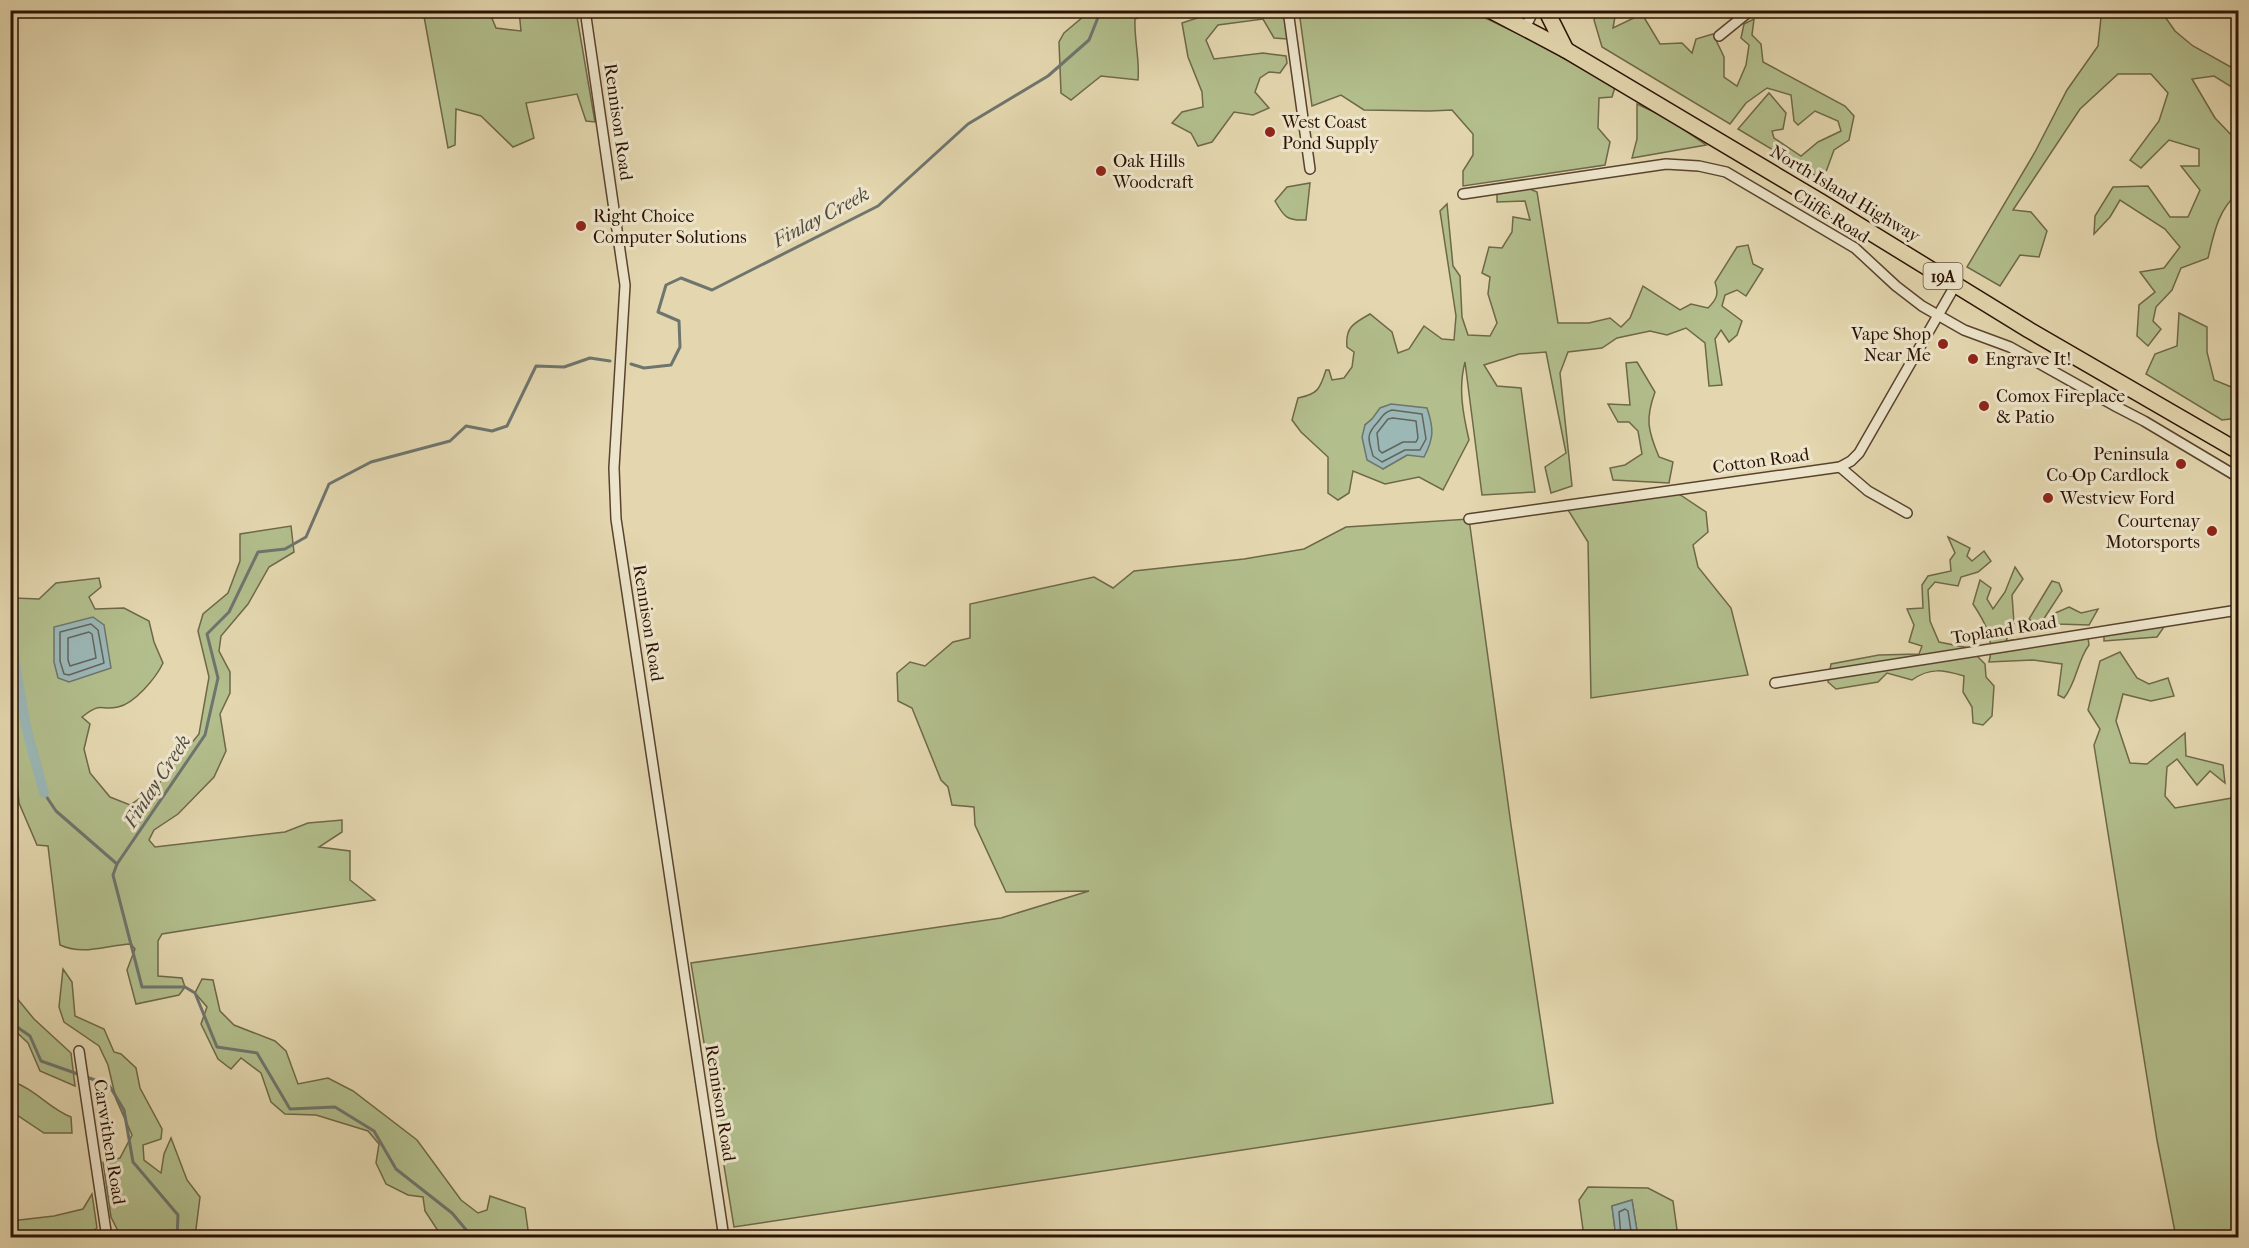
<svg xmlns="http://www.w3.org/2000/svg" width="2249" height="1248" viewBox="0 0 2249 1248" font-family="'IM FELL French Canon',serif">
<rect width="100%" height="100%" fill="#e4d7af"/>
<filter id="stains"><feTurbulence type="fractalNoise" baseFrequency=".00333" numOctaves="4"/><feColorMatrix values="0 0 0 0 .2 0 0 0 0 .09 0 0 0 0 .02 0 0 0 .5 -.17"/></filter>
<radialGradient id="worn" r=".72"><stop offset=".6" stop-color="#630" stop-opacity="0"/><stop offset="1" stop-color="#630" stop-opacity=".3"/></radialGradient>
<g fill="#b2be8c" stroke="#6e6848" stroke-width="1.5" fill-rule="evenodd">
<polygon points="423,11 489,11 496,28 521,31 519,11 576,11 595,122 586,121 577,94 526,103 534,138 513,147 481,116 456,109 455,145 448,148"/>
<path d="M1090,11H1171L1153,12L1135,19C1134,40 1140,59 1138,80L1101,76L1071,100L1061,93L1059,42L1064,33Z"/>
<polygon points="1218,11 1284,11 1287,39 1274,38 1263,19 1218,25 1206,40 1214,59 1263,53 1286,56 1287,63 1280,73 1269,72 1260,78 1255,92 1269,108 1253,115 1234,112 1212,142 1198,146 1191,133 1172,123 1182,112 1203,107 1202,92 1188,57 1182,23"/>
<polygon points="1299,11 1471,11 1531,40 1615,87 1612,97 1599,98 1598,128 1610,142 1605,165 1463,186 1463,171 1473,155 1473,134 1452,110 1430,111 1364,110 1341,95 1312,106"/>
<polygon points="1597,11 1616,11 1613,28 1642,14 1660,44 1682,43 1692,53 1696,39 1713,34 1724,57 1724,77 1737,86 1746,65 1749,45 1741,38 1744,24 1754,19 1752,35 1761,44 1763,62 1845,106 1854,116 1849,140 1834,150 1823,180 1738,129 1769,93 1786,113 1783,129 1772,131 1774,138 1801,156 1818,142 1841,131 1838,121 1815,111 1798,125 1794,121 1791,95 1767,88 1746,103 1730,124 1602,47 1594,20"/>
<path d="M2090,11H2161L2175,31L2193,46L2238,71V91L2214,76L2192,79L2215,118L2238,142V193C2218,210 2214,233 2208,258L2181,268L2172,290L2156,307L2153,321L2161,329L2148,346L2137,336L2139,305L2155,292L2140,272L2164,268L2180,247L2165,229L2120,200L2110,217L2094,234L2095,216L2113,187L2148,186L2170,217H2188L2200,190L2181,166H2199V149L2169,140L2141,168L2130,160L2159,121L2168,93L2151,74H2118L2080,109L2013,210L2031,212L2047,231L2039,257L2020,255L2000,286L1967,267L2035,152L2067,90L2098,46L2101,17Z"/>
<polygon points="1637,104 1667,118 1706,145 1632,158 1637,139"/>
<path d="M1310,183L1306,220C1287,221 1284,217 1275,201L1287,187Z"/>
<path d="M1525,187L1537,192L1558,323H1589L1610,318L1621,327L1630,318L1643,286L1680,310L1691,304L1708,308C1717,299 1719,294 1715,282L1737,247L1748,245L1753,264L1763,269L1746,296L1737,290L1725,295L1722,306L1742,321L1737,335L1729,342L1721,330L1715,339L1722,385L1709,386L1705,343L1686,328L1667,335L1650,331L1617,338L1602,348L1568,352L1560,373L1572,486L1551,493L1545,467L1566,453L1546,352L1519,354L1484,365L1497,386L1521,388L1535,492L1482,495L1465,362C1458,388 1463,414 1469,440L1443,490L1419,477L1385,484L1353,471L1349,493L1338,500L1328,493V457L1301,432L1292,420L1298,398C1318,394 1320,389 1326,370H1329L1332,380L1344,378L1352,367L1354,352L1347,347C1345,327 1354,323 1370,314L1392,332L1398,353L1409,349L1424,326L1442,339L1454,340L1456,316L1440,211L1447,204L1453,266L1460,276L1462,317L1468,335L1490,336L1497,323L1488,294L1490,277L1482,273L1489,247L1502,248L1512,232L1513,217L1530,220L1525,201L1497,202V190ZM1372,419L1407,455L1383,469L1365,425Z"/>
<polygon points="2179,313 2207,327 2207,352 2214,380 2234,388 2238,382 2238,418 2222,420 2146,374 2155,354 2177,346"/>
<path d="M1637,362L1655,392C1645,419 1648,431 1659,457L1673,462L1669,483L1613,480L1610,468L1625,465L1642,454L1638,431L1629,422H1618L1608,404L1630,405L1626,363Z"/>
<polygon points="1673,490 1706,512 1708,532 1693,545 1698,567 1731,608 1748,675 1591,698 1588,542 1565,505"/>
<polygon points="1469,519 1511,825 1553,1103 734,1227 691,963 1001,918 1089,891 1006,892 975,825 974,807 952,805 948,787 941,780 912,708 898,701 897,673 910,662 925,666 953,642 970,638 970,604 1094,577 1113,588 1134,571 1244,559 1304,549 1346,527"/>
<path d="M291,526L294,552L269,567L248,604L221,636L219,651L230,672V693L220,714L226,751L214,777L178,814L154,830L149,840L155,847L285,832L308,823L342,820V832L319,847L350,851V880L375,900L162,934L158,941V976L182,978L185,987L179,995L136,1004L127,970L135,949L131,944C106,945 84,956 60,945L48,846L37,845L19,803L13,744L14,696L11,695V623L14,598L39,599L56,583L99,578L101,587L89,597L95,609L124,608L149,621L154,642L163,663C156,678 134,704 118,707C99,711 102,701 82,717L90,724L84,749L90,773L110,797L130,805L156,787L199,734L209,677L198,631L203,614L228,593L240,561V534Z"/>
<path d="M1948,537L1970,548L1967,556L1972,561L1984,551L1991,561L1978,572L1961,577L1958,586L1935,582L1928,590L1930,621L1939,642L1969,648L1985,664L1986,677L1994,686L1992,716L1983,725L1973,723L1972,707L1963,692L1964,676C1943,670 1930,667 1912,680L1887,673L1878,682L1836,689L1828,682L1831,664L1879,655L1919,654L1922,646L1909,642L1914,625L1907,609L1923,608L1922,585L1928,576L1951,571L1950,560L1955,553Z"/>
<path d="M2015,567L2023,579L2012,595L2014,623L2006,641L2087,631L2089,645C2077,661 2077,682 2064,698L2058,695L2062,664L2033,660L1989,662C1995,640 1985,622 1973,604L1980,580L1991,588L1987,599L1993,609L2005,592Z"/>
<polygon points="2052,581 2059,583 2062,591 2045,617 2037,625 2029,619"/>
<polygon points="2069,607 2081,613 2098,609 2089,625 2056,624 2053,614"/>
<polygon points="2144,621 2164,627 2157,637 2104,641 2104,628"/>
<polygon points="2120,652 2137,678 2149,684 2168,678 2174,696 2151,701 2123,694 2116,721 2130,763 2147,764 2185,733 2186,756 2223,765 2225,783 2210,771 2197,785 2177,759 2167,767 2165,796 2175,808 2238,797 2238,1237 2176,1237 2157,1140 2094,745 2100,729 2088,710 2100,661"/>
<polygon points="63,969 72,982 75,1016 104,1029 114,1052 121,1054 136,1068 140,1088 162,1129 161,1139 143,1145 144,1160 161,1173 164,1154 171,1138 187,1180 200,1197 195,1237 138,1237 138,1233 118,1231 111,1217 103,1162 120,1158 132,1135 116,1099 108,1065 99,1046 64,1022 59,1007"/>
<polygon points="202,979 213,980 220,1011 234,1025 275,1041 286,1051 298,1084 328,1078 353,1091 417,1140 461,1200 478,1213 487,1210 490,1196 525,1208 529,1237 442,1237 425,1211 423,1197 408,1195 386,1184 376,1163 379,1144 368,1131 316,1115 285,1114 271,1102 261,1073 241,1058 231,1069 218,1059 201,1024 207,1007 195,993"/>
<polygon points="11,994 16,997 34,1019 71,1053 75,1086 40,1071 28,1043 11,1027"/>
<path d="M10,1081C35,1088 48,1108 71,1117L72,1133H44L11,1111Z"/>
<polygon points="1588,1187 1648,1188 1673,1201 1678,1237 1638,1237 1632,1200 1612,1206 1616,1237 1584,1237 1579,1200"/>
<polygon points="92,1194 97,1228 84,1237 11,1237 11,1221 54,1216 83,1209"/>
</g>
<g fill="#9bb7b6" stroke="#6e756e" stroke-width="1.5">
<path d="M1391,404L1427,408C1434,429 1434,438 1424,457L1407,455L1383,469L1367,460L1362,437L1365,425L1372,419L1380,408Z"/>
<polygon points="93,617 104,625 111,668 69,682 58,678 54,662 54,627"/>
<polygon points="1632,1200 1638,1237 1616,1237 1612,1206"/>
</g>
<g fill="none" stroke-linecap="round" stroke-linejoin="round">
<g stroke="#63645c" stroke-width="1.5">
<path d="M1392,410L1422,414L1426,439L1420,450H1405L1382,462L1373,456C1369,440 1365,436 1377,423C1383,416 1383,413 1392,410Z"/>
<polygon points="1393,418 1416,421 1418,438 1416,442 1403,442 1382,453 1379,450 1377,433 1388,419"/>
<polygon points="91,624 98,630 104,663 69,675 64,674 60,661 60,632"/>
<polygon points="89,632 92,634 96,658 70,666 68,660 68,638"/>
<polyline points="1621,1238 1619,1212 1625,1209 1628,1211 1632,1238"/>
</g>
<g stroke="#6e756e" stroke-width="3">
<polyline points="631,364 644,368 671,365 680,347 679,321 658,312 666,285 681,278 712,290 878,206 968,124 1048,76 1089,40 1101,10"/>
<polyline points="44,793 56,811 117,864"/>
<polyline points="10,1022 30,1036 41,1061 109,1085 124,1110 133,1162 178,1215 177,1238"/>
<polyline points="473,1238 452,1213 396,1169 374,1131 335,1107 290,1109 257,1053 217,1047 195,993 185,987 142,987 113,875 117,864 205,735 218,678 207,634 229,612 258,552 285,549 306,537 329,484 371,462 450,441 466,426 492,431 507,426 536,366 564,367 590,358 610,361"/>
</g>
<polyline stroke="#9bb7b6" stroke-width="10" points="10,635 26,727 44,793"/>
<g stroke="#59422e" stroke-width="12">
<g id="minor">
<polyline points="585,10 625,285 614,468 616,519 724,1238"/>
<polyline points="1288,10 1310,169"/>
<polyline points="1525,28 1534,10"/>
<polyline points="1719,36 1751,10"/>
<polyline points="1463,194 1666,164 1699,166 1726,172 1855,248 1896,286 1922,306 1964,330 2010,347 2117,407 2144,421 2238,477"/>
<polyline points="1840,467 1868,491 1907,513"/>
<polyline points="1469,519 1840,467 1851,461 1859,453 1956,284"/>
<polyline points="1775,683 2238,610"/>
<polyline points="79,1051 107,1238"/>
</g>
</g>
<g stroke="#2b1103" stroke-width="18">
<g id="primary">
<polyline points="1490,10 1566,50 1821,202 2029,330 2238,451"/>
<polyline points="1546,10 1566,50"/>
</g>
</g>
<use href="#minor" stroke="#ede5cb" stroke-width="9"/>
<use href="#primary" stroke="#e4d7af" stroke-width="15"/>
</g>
<g fill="#8f2418" stroke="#ede5cb" stroke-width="2">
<circle cx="1270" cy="132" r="6"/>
<circle cx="1101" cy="171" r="6"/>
<circle cx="581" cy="226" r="6"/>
<circle cx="1943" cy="344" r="6"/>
<circle cx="1973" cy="359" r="6"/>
<circle cx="1984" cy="406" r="6"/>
<circle cx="2181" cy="464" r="6"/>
<circle cx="2048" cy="498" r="6"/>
<circle cx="2212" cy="531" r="6"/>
</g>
<g text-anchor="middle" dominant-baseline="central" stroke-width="6" stroke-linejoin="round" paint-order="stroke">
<rect fill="#ede5cb" stroke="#65513f" stroke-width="1.5" x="1923.5" y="263" width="39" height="26" rx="4.5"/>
<g font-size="16" font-weight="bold" fill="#2b1103">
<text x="1943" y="276">19A</text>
</g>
<g font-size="18" fill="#2b1103" stroke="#ede5cb">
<text transform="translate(618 122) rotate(82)">Rennison Road</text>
<text transform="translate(1845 194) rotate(31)">North Island Highway</text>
<text transform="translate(1831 216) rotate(32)">Cliffe Road</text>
<text transform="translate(1761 461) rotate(-8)">Cotton Road</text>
<text transform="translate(648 623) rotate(81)">Rennison Road</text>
<text transform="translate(2004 630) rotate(-9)">Topland Road</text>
<text transform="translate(720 1103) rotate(81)">Rennison Road</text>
<text transform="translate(109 1142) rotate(81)">Carwithen Road</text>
</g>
<g font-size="18" fill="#2b1103" stroke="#ede5cb" text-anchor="start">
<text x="1282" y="122">West Coast<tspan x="1282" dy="21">Pond Supply</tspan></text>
<text x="1113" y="161">Oak Hills<tspan x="1113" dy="21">Woodcraft</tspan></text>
<text x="593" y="216">Right Choice<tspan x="593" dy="21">Computer Solutions</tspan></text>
<text x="1931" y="334" text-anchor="end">Vape Shop<tspan x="1931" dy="21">Near Me</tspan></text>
<text x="1985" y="359">Engrave It!</text>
<text x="1996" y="396">Comox Fireplace<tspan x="1996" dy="21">&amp; Patio</tspan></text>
<text x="2169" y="454" text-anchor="end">Peninsula<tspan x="2169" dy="21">Co-Op Cardlock</tspan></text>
<text x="2060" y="498">Westview Ford</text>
<text x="2200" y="521" text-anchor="end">Courtenay<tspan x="2200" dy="21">Motorsports</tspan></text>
</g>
<g font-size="20" font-style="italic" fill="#524b42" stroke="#ede5cb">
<text transform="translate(821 217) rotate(-28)">Finlay Creek</text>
<text transform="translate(157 781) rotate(-57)">Finlay Creek</text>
</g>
</g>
<rect width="2249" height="1248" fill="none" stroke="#e4d7af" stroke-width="36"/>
<rect x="12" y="12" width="2225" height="1224" fill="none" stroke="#2b1103" stroke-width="3"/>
<rect x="18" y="18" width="2213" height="1212" fill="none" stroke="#2b1103" stroke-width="1.5"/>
<rect width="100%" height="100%" filter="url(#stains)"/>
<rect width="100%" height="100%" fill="url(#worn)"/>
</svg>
